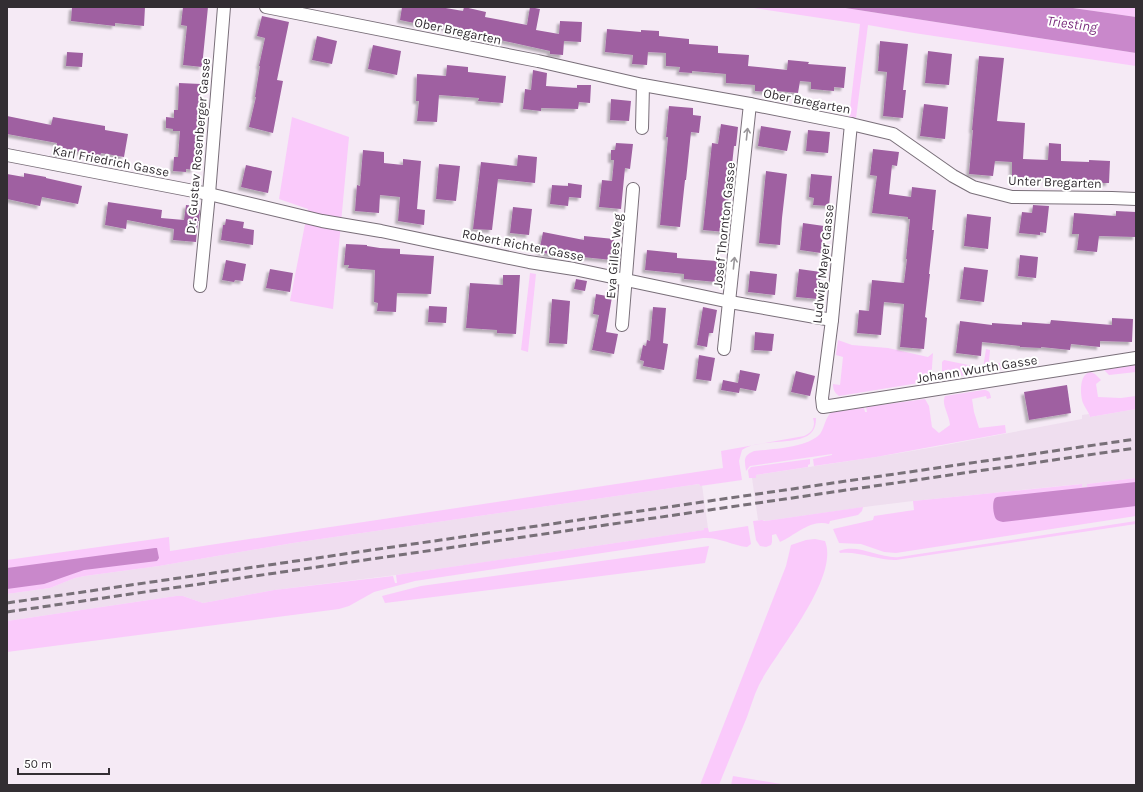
<svg xmlns="http://www.w3.org/2000/svg" width="1143" height="792" viewBox="0 0 1143 792" font-family="Karla,sans-serif">
<defs>
<filter id="shadow"><feDropShadow dx="-3" dy="3" stdDeviation="1" flood-color="#0004"/></filter>
</defs>
<rect width="100%" height="100%" fill="#f5eaf5"/>
<g fill="#efdeef">
<polygon points="1136,409 1136,478 1087,484 1087,487 1082,487 1081,484 913,501 872,506 765,521 764,520 758,520 752,478 756,477 756,475 876,457 935,447 1082,419 1082,415 1089,414 1090,417"/>
<polygon points="699,484 700,486 702,485 708,528 704,528 705,530 396,575 274,590 203,603 183,596 176,596 7,621 7,594 50,588 75,578 85,576 159,566 293,543"/>
</g>
<g fill="#facafb">
<polygon points="747,7 839,7 1136,53 1136,66 914,33 868,25 856,118 849,117 860,24"/>
<polygon points="1066,7 1136,7 1136,17"/>
<polygon points="292,117 349,137 333,309 290,301 308,209 279,199"/>
<polygon points="530,273 536,274 528,352 521,350"/>
<path d="M838,340L852,345L888,348L928,357L933,353L931,381L839,396C835,393 833,390 833,384L840,385L843,357L836,355Z"/>
<polygon points="986,349 990,350 989,361 1003,364 1007,368 942,379 942,362 944,360 983,368"/>
<polygon points="1136,365 1136,372 1109,375 1104,370"/>
<path d="M1091,372L1095,374L1101,380L1096,384L1098,397L1121,398L1136,396V409L1090,417C1089,412 1085,408 1083,403C1080,394 1079,373 1091,372Z"/>
<path d="M983,390C989,390 990,392 991,398L987,399L986,396L972,399L974,412L979,428L1005,425L1006,433L876,457L814,466L813,459L832,455V454L750,466L746,471C745,461 742,456 754,451C772,449 807,448 820,434C825,427 825,417 832,412L864,408L865,412H867L866,407L925,399L929,406L932,427L939,433L950,425C949,414 941,404 945,396Z"/>
<path d="M813,418H816C816,424 815,429 811,433C799,446 758,438 742,450L739,461L742,480L700,486L699,484L293,543L159,566L85,576L75,578L50,588L7,594V560L169,537L170,551L723,468L721,451L804,436C812,433 816,426 813,418Z"/>
<polygon points="810,459 810,464 808,465 808,467 756,475 756,478 749,478 748,470 751,467"/>
<polygon points="1136,478 1136,516 896,553 884,552 861,544 839,543 833,529 873,520 874,516 914,510 913,501 1082,484 1082,487 1087,487 1087,484"/>
<path d="M863,507L862,511L858,515L830,521L829,524C810,519 796,535 780,542L776,534L772,535V542L771,545L766,547L760,546L756,540L753,521L762,520L765,521Z"/>
<path d="M1136,521V524L896,560C877,560 859,551 840,553L839,551C858,543 880,559 899,557Z"/>
<path d="M748,526L751,544L747,547C731,545 720,537 703,538L415,581L374,592L349,606L339,609L7,652V621L176,596H183L203,603L274,590L393,576L395,583H397L396,575L704,530V528H708L709,532Z"/>
<path d="M815,539L825,541C840,578 776,652 759,685C754,695 751,706 747,717C738,739 728,762 719,785H700L786,566L791,545L806,540Z"/>
<polygon points="709,546 705,563 385,603 382,596 421,586"/>
<polygon points="733,776 787,785 731,785"/>
</g>
<g fill="#c988cb">
<polygon points="839,7 1066,7 1136,17 1136,53"/>
<path d="M1136,482V506L1003,522C1000,521 998,521 996,519C993,515 992,502 995,498L997,497Z"/>
<polygon points="155,548 157,548 159,558 157,561 84,570 44,584 7,589 7,568"/>
</g>
<g fill="#9f61a1" filter="url(#shadow)">
<polygon points="72,7 145,7 144,26 115,23 115,26 71,21"/>
<polygon points="183,7 208,7 202,67 183,65 187,26 181,25"/>
<polygon points="402,7 440,7 463,11 464,7 486,12 485,17 527,25 530,7 540,9 536,30 559,34 560,21 582,22 581,42 564,41 563,55 550,54 550,51 459,31 459,30 419,22 419,24 400,20"/>
<polygon points="262,16 289,22 277,80 283,81 273,133 249,127 256,97 255,97 260,66 259,66 265,38 257,36"/>
<polygon points="607,29 641,32 641,30 659,31 659,36 689,39 689,44 718,46 718,53 749,55 748,66 787,70 788,60 809,62 808,64 846,67 844,88 834,87 834,91 811,89 811,82 800,81 798,93 768,90 768,92 755,91 755,85 726,83 726,74 692,71 692,73 679,72 680,67 666,66 666,53 648,52 647,65 632,64 633,55 605,52"/>
<polygon points="317,36 337,41 332,64 312,60"/>
<polygon points="880,41 908,44 903,90 906,90 903,118 883,116 887,72 878,71"/>
<polygon points="373,45 401,51 397,75 368,69"/>
<polygon points="928,51 952,54 949,85 925,83"/>
<polygon points="67,52 83,53 82,67 66,66"/>
<polygon points="979,56 1004,58 997,121 1025,123 1023,159 1048,160 1049,143 1061,144 1061,161 1089,162 1089,160 1110,161 1109,183 1089,183 1089,180 1012,177 1012,162 995,161 993,176 969,174 973,130 972,130"/>
<polygon points="447,65 468,67 468,72 506,76 503,103 478,101 479,98 439,95 437,122 417,121 419,101 416,101 417,74 446,76"/>
<polygon points="533,70 547,73 546,86 577,88 577,85 591,85 590,103 579,102 578,109 541,108 541,111 523,109 525,89 531,90"/>
<polygon points="179,83 201,84 199,132 198,132 194,170 186,169 186,172 173,171 174,157 178,157 180,131 173,131 173,129 166,128 166,117 174,118 174,110 178,110"/>
<polygon points="611,99 631,101 629,121 610,120"/>
<polygon points="924,104 948,107 945,139 920,136"/>
<polygon points="669,106 693,108 693,115 701,116 699,133 691,132 686,180 685,180 680,227 660,225 668,137 666,137"/>
<polygon points="7,116 51,125 53,117 105,126 105,130 128,134 124,157 101,153 100,156 66,149 65,156 55,154 57,143 7,134"/>
<polygon points="721,124 738,127 736,146 734,146 725,232 703,230 712,143 718,144"/>
<polygon points="761,126 791,131 787,151 758,146"/>
<polygon points="808,130 830,132 828,153 806,151"/>
<polygon points="616,143 633,144 630,169 625,168 621,209 599,207 602,180 612,181 614,160 611,160 611,150 615,150"/>
<polygon points="873,149 899,152 897,166 892,165 889,194 911,197 912,187 936,190 932,230 934,230 929,274 930,274 925,317 927,318 924,349 900,347 904,304 884,302 881,335 857,333 859,310 869,311 872,280 904,283 907,259 906,259 910,219 908,219 908,217 872,213 877,176 870,175"/>
<polygon points="363,150 384,152 384,163 403,165 403,159 421,161 417,209 425,210 424,225 398,221 400,197 380,195 379,213 355,211 357,185 360,186"/>
<polygon points="518,155 537,157 535,183 498,179 492,230 473,229 481,162 517,166"/>
<polygon points="439,164 460,166 456,201 436,199"/>
<polygon points="246,165 272,171 268,193 241,187"/>
<polygon points="766,171 787,174 782,218 780,245 759,243"/>
<polygon points="24,173 46,177 46,178 82,186 78,204 42,197 40,206 7,199 7,174 24,177"/>
<polygon points="811,174 832,176 829,206 813,205 814,198 809,197"/>
<polygon points="568,183 582,185 581,198 569,197 568,206 550,204 552,185 568,186"/>
<polygon points="108,202 162,210 161,218 184,220 186,205 197,206 200,211 199,221 198,221 196,242 173,240 174,229 127,220 126,229 105,225"/>
<polygon points="1033,205 1049,206 1046,233 1040,232 1040,235 1019,233 1022,212 1032,213"/>
<polygon points="513,207 532,209 529,235 510,233"/>
<polygon points="1116,211 1136,212 1136,237 1099,236 1097,252 1077,250 1079,234 1072,234 1074,213 1116,216"/>
<polygon points="967,214 991,217 988,249 964,246"/>
<polygon points="226,219 244,222 243,228 254,230 253,245 221,240 223,225 225,225"/>
<polygon points="803,223 824,226 821,253 800,250"/>
<polygon points="543,232 584,240 584,236 614,239 612,260 582,257 582,253 560,249 559,256 539,252"/>
<polygon points="346,244 367,245 367,246 380,248 400,249 400,254 434,256 431,294 397,293 396,312 377,311 378,303 374,302 375,270 348,268 349,265 344,265"/>
<polygon points="647,250 677,253 677,258 717,261 716,282 684,279 684,274 645,270"/>
<polygon points="1020,255 1038,257 1036,278 1018,276"/>
<polygon points="226,260 246,264 243,281 235,280 234,282 222,280"/>
<polygon points="964,267 988,270 984,302 960,299"/>
<polygon points="270,269 293,273 290,292 266,288"/>
<polygon points="799,269 821,272 818,299 796,297"/>
<polygon points="750,271 777,274 775,295 748,292"/>
<polygon points="503,275 520,275 516,334 497,333 497,330 466,328 470,283 503,285"/>
<polygon points="576,279 587,281 585,291 574,289"/>
<polygon points="596,294 612,297 606,332 618,334 614,354 592,350 599,315 593,314"/>
<polygon points="552,299 570,301 567,344 549,343"/>
<polygon points="429,306 447,307 446,323 428,322"/>
<polygon points="653,307 666,308 663,343 668,344 664,370 643,366 644,361 640,360 643,345 646,346 647,340 650,341"/>
<polygon points="703,307 717,310 713,333 709,333 707,347 697,345"/>
<polygon points="1112,318 1133,319 1132,342 1100,341 1100,347 1071,344 1070,350 1041,347 1041,348 1020,347 1020,346 982,342 981,356 956,353 960,321 992,325 992,323 1022,325 1022,322 1050,324 1051,320 1112,325"/>
<polygon points="755,332 774,334 772,351 754,350"/>
<polygon points="699,355 715,358 711,381 696,379"/>
<polygon points="740,370 760,374 756,391 740,388 739,393 721,390 723,380 738,383"/>
<polygon points="796,371 815,376 810,396 791,392"/>
<polygon points="1067,385 1071,413 1029,420 1024,392"/>
</g>
<g fill="none" stroke-linecap="round" stroke-linejoin="round">
<g stroke="#796f79" stroke-width="14">
<g id="minor">
<polyline points="266,7 538,61 643,85 750,104 851,124 893,134 953,176 973,187 1012,197 1112,198 1136,199"/>
<polyline points="851,124 832,320 822,398 823,407 1136,358"/>
<polyline points="642,128 643,85"/>
<polyline points="7,155 209,194 322,221 381,231 529,262 574,269 730,302 832,320"/>
<polyline points="200,286 209,194 224,7"/>
<polyline points="622,325 633,189"/>
<polyline points="724,349 750,104"/>
</g>
</g>
<use href="#minor" stroke="#fff" stroke-width="12"/>
<g stroke="#787078" stroke-width="3" stroke-dasharray="8 4" stroke-linecap="butt">
<polyline points="7,603 1136,439"/>
<polyline points="7,612 1136,448"/>
</g>
</g>
<defs><path id="oneway-shaft" d="M-6 0H5M1.5-3L5.5 0L1.5 3" fill="none" stroke-width="1.6" stroke-linecap="round" stroke-linejoin="round"/></defs>
<g stroke="#999699">
<use href="#oneway-shaft" transform="translate(747 134) rotate(-84)"/>
<use href="#oneway-shaft" transform="translate(734 263) rotate(-84)"/>
</g>
<g text-anchor="middle" dominant-baseline="central" stroke-width="4" stroke-linejoin="round" paint-order="stroke">
<g font-size="13" fill="#332e33" stroke="#fff">
<text transform="translate(458 31) rotate(12)">Ober Bregarten</text>
<text transform="translate(807 101) rotate(11)">Ober Bregarten</text>
<text transform="translate(198 146) rotate(-85)">Dr. Gustav Rosenberger Gasse</text>
<text transform="translate(111 161) rotate(11)">Karl Friedrich Gasse</text>
<text transform="translate(1055 182) rotate(2)">Unter Bregarten</text>
<text transform="translate(724 225) rotate(-84)">Josef Thornton Gasse</text>
<text transform="translate(523 245) rotate(11)">Robert Richter Gasse</text>
<text transform="translate(614 256) rotate(-85)">Eva Gilles Weg</text>
<text transform="translate(823 264) rotate(-84)">Ludwig Mayer Gasse</text>
<text transform="translate(977 369) rotate(-9)">Johann Wurth Gasse</text>
</g>
<g font-size="14" font-style="italic" fill="#792b7c" stroke="#fff">
<text transform="translate(1072 24) rotate(8)">Triesting</text>
</g>
</g>
<rect width="1143" height="792" fill="none" stroke="#332e33" stroke-width="16"/>
<path d="M18 768v6h91v-6" fill="none" stroke="#332e33" stroke-width="2"/>
<text x="24" y="768" font-size="12" fill="#332e33" stroke="#ffffff" stroke-width="3" paint-order="stroke">50 m</text>
</svg>
